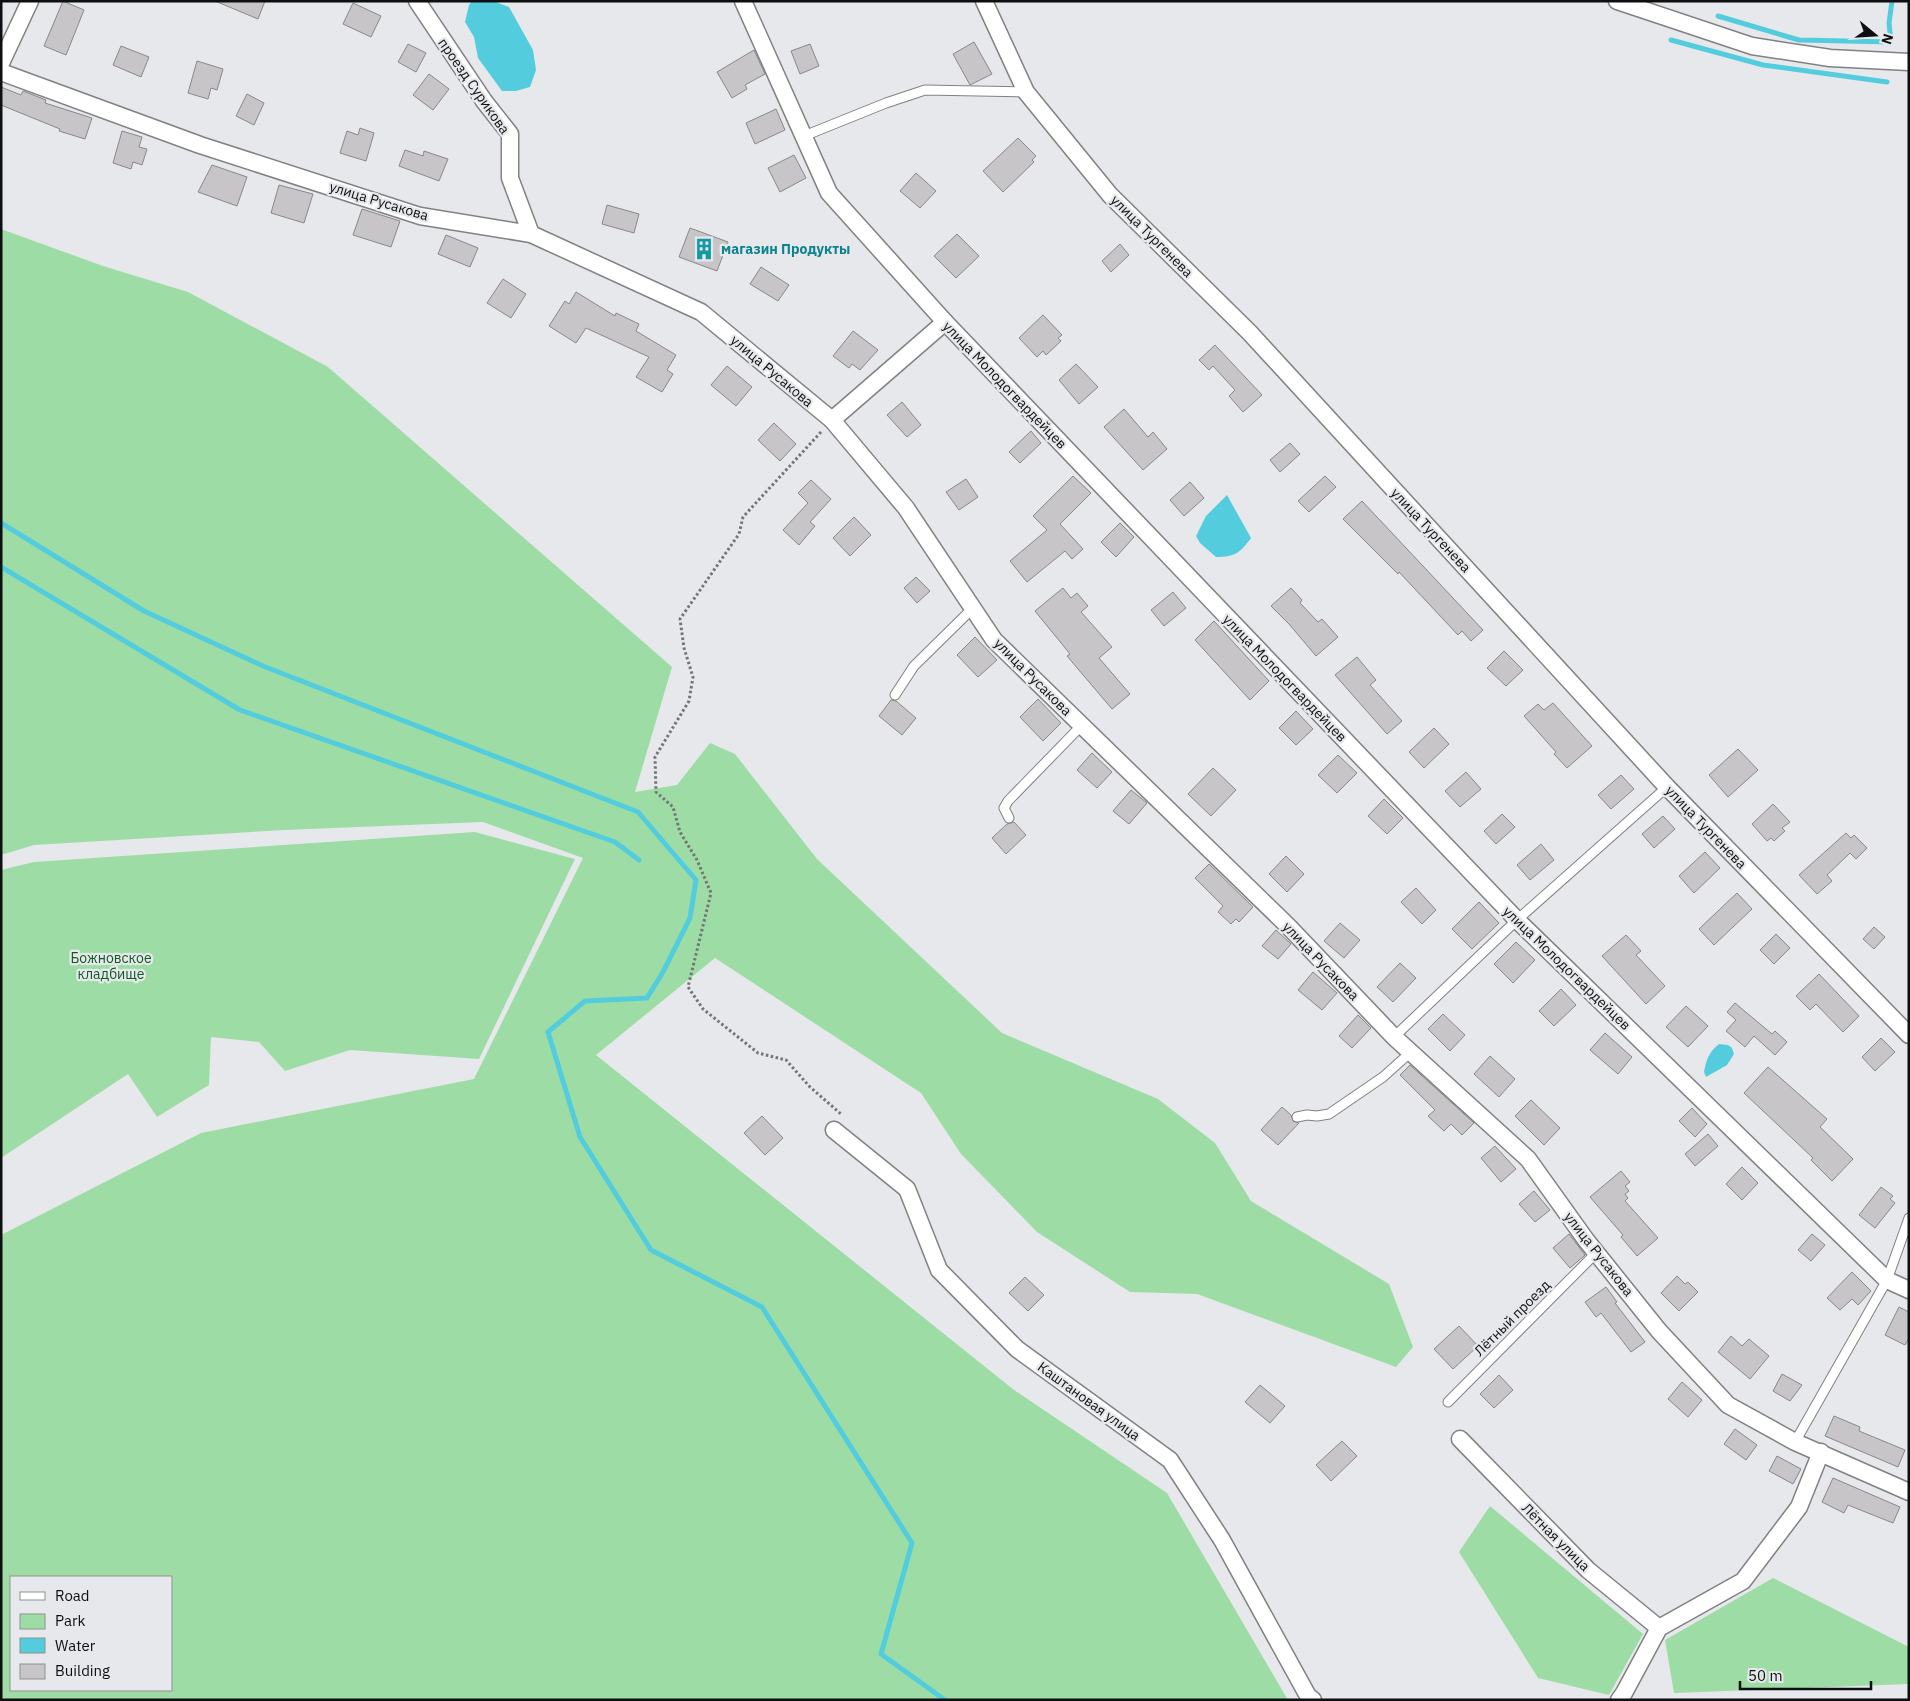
<svg xmlns="http://www.w3.org/2000/svg" width="1910" height="1701" viewBox="0 0 1910 1701" font-family="'IBM Plex Sans',sans-serif">
<rect width="100%" height="100%" fill="#e7e8eb"/>
<g fill="#9ddda5" fill-rule="evenodd">
<path d="M1,229L103,266L188,292L328,367L672,667L635,792L677,785L710,743L735,754L817,859L1002,1033L1158,1099L1215,1143L1251,1201L1389,1284L1413,1347L1396,1367L1197,1294L1130,1292L1037,1232L961,1154L921,1093L715,958L596,1055L1014,1390L1167,1493L1288,1700H1V1235L201,1133L474,1079L583,858L483,822L284,830L34,845L1,855ZM11,1577H171V1690H11Z"/>
<polygon points="475,832 575,859 479,1059 350,1050 285,1071 259,1042 211,1037 209,1085 157,1117 128,1074 1,1158 1,870 34,862"/>
<polygon points="1490,1506 1643,1634 1609,1695 1538,1678 1459,1552"/>
<polygon points="1773,1578 1909,1647 1909,1684 1674,1693 1665,1640"/>
</g>
<g fill="#53cddd">
<polygon points="472,1 493,1 509,7 533,50 536,70 530,87 516,91 502,91 478,58 474,37 465,22 469,5"/>
<path d="M1227,495L1251,538C1240,553 1235,557 1216,557L1200,543L1196,536L1206,516Z"/>
<path d="M1719,1044L1728,1045L1732,1048L1734,1054L1727,1065L1706,1077L1704,1072C1706,1060 1709,1052 1719,1044Z"/>
</g>
<g fill="none" stroke-linecap="round" stroke-linejoin="round">
<g stroke="#53cddd" stroke-width="5">
<polyline points="1718,16 1799,40 1891,42 1889,23 1892,1"/>
<polyline points="1671,40 1763,65 1887,82"/>
<polyline points="1,523 144,611 263,666 638,812 696,880 690,918 663,972 647,998 585,1001 548,1032 580,1137 651,1250 762,1307 912,1543 881,1654 945,1700"/>
<polyline points="1,567 240,710 615,842 639,860"/>
</g>
</g>
<g fill="#c7c5c7" stroke="#89878a">
<polygon points="63,1 84,10 66,55 44,46"/>
<polygon points="215,1 265,1 258,19"/>
<polygon points="353,3 381,16 371,37 343,24"/>
<polygon points="974,42 992,74 970,85 953,54"/>
<polygon points="408,44 426,53 416,72 398,62"/>
<polygon points="810,44 819,66 800,74 791,51"/>
<polygon points="121,46 149,57 141,77 113,65"/>
<polygon points="754,50 765,74 745,85 747,89 732,98 717,72"/>
<polygon points="197,61 223,69 217,90 211,88 208,99 188,93"/>
<polygon points="429,74 449,89 433,110 413,95"/>
<polygon points="1,87 21,95 23,91 46,100 45,103 92,118 85,139 59,131 60,129 1,105"/>
<polygon points="247,94 264,103 254,125 236,116"/>
<polygon points="776,109 785,130 755,144 746,123"/>
<polygon points="360,128 374,133 366,161 340,153 347,131 358,135"/>
<polygon points="122,131 142,137 139,147 147,149 142,165 133,162 131,169 113,163"/>
<polygon points="1018,138 1036,156 1032,160 1034,162 1003,192 983,171"/>
<polygon points="405,150 423,156 424,151 448,159 439,181 399,166"/>
<polygon points="794,155 806,178 780,192 768,168"/>
<polygon points="212,165 247,177 237,206 198,192"/>
<polygon points="916,173 936,191 920,208 900,191"/>
<polygon points="279,185 313,194 304,223 271,213"/>
<polygon points="607,205 639,214 634,233 602,224"/>
<polygon points="362,209 400,221 391,247 353,235"/>
<polygon points="690,228 728,242 717,271 679,257"/>
<polygon points="957,234 979,256 956,278 934,256"/>
<polygon points="446,235 478,248 470,267 438,254"/>
<polygon points="1120,244 1129,255 1111,272 1102,261"/>
<polygon points="761,267 789,285 778,301 750,284"/>
<polygon points="503,279 526,294 511,318 487,303"/>
<polygon points="576,292 615,316 616,313 639,324 636,331 676,355 667,370 673,374 662,392 636,377 649,357 586,328 576,343 549,326 565,301 569,304"/>
<polygon points="1043,315 1062,335 1058,338 1061,341 1046,355 1043,351 1037,357 1019,338"/>
<polygon points="853,331 878,350 860,370 852,364 849,368 833,356"/>
<polygon points="1215,345 1262,395 1243,412 1229,396 1235,390 1213,366 1209,370 1199,360"/>
<polygon points="1076,364 1098,387 1079,404 1059,380"/>
<polygon points="727,366 752,387 736,406 711,385"/>
<polygon points="902,402 921,425 907,437 887,415"/>
<polygon points="1124,409 1148,437 1153,432 1167,449 1143,470 1104,427"/>
<polygon points="774,423 796,444 780,461 758,440"/>
<polygon points="1031,431 1041,443 1020,463 1009,452"/>
<polygon points="1290,443 1300,454 1280,472 1270,460"/>
<polygon points="1073,476 1091,493 1060,524 1083,549 1072,559 1065,551 1027,582 1010,561 1047,530 1033,516"/>
<polygon points="1325,476 1336,487 1309,512 1298,501"/>
<polygon points="966,479 978,497 959,510 946,492"/>
<polygon points="811,480 831,499 810,522 815,526 799,545 783,530 808,503 798,493"/>
<polygon points="1190,482 1204,498 1184,516 1170,500"/>
<polygon points="1362,501 1483,630 1471,641 1462,631 1458,635 1399,572 1398,574 1343,519"/>
<polygon points="854,517 871,535 850,556 833,538"/>
<polygon points="1120,523 1134,537 1116,557 1101,542"/>
<polygon points="916,577 930,591 917,603 904,588"/>
<polygon points="1063,588 1071,598 1077,593 1088,606 1081,612 1112,647 1099,658 1130,694 1112,709 1067,656 1070,654 1035,611"/>
<polygon points="1291,588 1302,600 1300,603 1318,622 1322,619 1338,637 1316,656 1289,624 1271,606"/>
<polygon points="1173,592 1186,608 1164,626 1151,610"/>
<polygon points="1214,621 1269,681 1250,700 1195,640"/>
<polygon points="975,637 997,660 978,677 957,655"/>
<polygon points="1504,651 1523,670 1506,686 1487,668"/>
<polygon points="1357,657 1376,680 1370,685 1402,721 1387,734 1335,675"/>
<polygon points="1038,699 1061,723 1043,741 1020,717"/>
<polygon points="891,700 896,701 916,718 902,735 879,716"/>
<polygon points="1553,703 1592,746 1567,768 1554,754 1556,752 1524,716 1538,704 1544,710"/>
<polygon points="1296,711 1313,729 1296,745 1279,728"/>
<polygon points="1434,728 1449,744 1424,768 1409,752"/>
<polygon points="1738,749 1758,770 1728,797 1709,775"/>
<polygon points="1092,753 1112,772 1097,788 1077,770"/>
<polygon points="1338,755 1357,773 1337,793 1318,775"/>
<polygon points="1213,768 1236,790 1211,816 1188,794"/>
<polygon points="1466,772 1481,789 1460,807 1445,791"/>
<polygon points="1621,775 1634,789 1611,809 1598,795"/>
<polygon points="1131,790 1147,803 1129,824 1113,811"/>
<polygon points="1384,799 1403,818 1387,834 1368,816"/>
<polygon points="1773,804 1790,822 1782,828 1785,831 1774,841 1771,838 1767,841 1752,824"/>
<polygon points="1502,814 1515,827 1496,844 1484,831"/>
<polygon points="1663,816 1675,829 1654,848 1642,834"/>
<polygon points="1014,822 1026,835 1006,854 992,838 1007,824"/>
<polygon points="1846,833 1851,838 1854,835 1867,848 1856,859 1850,853 1827,875 1832,881 1817,894 1799,875"/>
<polygon points="1541,844 1554,860 1530,880 1517,865"/>
<polygon points="1705,852 1720,868 1694,893 1679,876"/>
<polygon points="1286,856 1304,874 1287,892 1269,874"/>
<polygon points="1209,864 1253,907 1239,922 1236,919 1231,924 1218,912 1223,906 1195,878"/>
<polygon points="1416,888 1436,910 1422,924 1401,902"/>
<polygon points="1737,893 1752,909 1714,945 1699,929"/>
<polygon points="1479,902 1499,923 1472,949 1452,929"/>
<polygon points="1340,923 1360,940 1344,958 1324,941"/>
<polygon points="1874,927 1885,937 1874,949 1863,939"/>
<polygon points="1276,930 1291,944 1278,959 1262,946"/>
<polygon points="1776,934 1790,948 1774,964 1760,950"/>
<polygon points="1626,935 1641,951 1636,955 1665,986 1646,1004 1602,956"/>
<polygon points="1516,942 1535,960 1513,983 1494,964"/>
<polygon points="1400,963 1416,978 1393,1002 1377,987"/>
<polygon points="1313,972 1337,993 1322,1010 1298,990"/>
<polygon points="1819,974 1859,1016 1843,1032 1816,1004 1810,1010 1796,996"/>
<polygon points="1561,989 1576,1005 1554,1026 1539,1011"/>
<polygon points="1735,1003 1772,1034 1775,1031 1787,1042 1775,1055 1754,1036 1745,1047 1726,1031 1736,1020 1727,1012"/>
<polygon points="1686,1006 1708,1026 1688,1047 1666,1027"/>
<polygon points="1443,1014 1465,1035 1450,1051 1428,1029"/>
<polygon points="1358,1015 1371,1028 1352,1048 1339,1036"/>
<polygon points="1605,1033 1632,1057 1618,1074 1590,1050"/>
<polygon points="1881,1038 1895,1052 1875,1071 1862,1057"/>
<polygon points="1490,1056 1515,1079 1499,1097 1474,1074"/>
<polygon points="1410,1065 1474,1123 1462,1135 1451,1124 1444,1131 1428,1116 1435,1110 1400,1075"/>
<polygon points="1768,1067 1827,1119 1820,1127 1853,1159 1832,1181 1811,1160 1813,1158 1744,1093"/>
<polygon points="1531,1100 1560,1128 1544,1145 1515,1116"/>
<polygon points="1282,1107 1291,1115 1293,1121 1299,1123 1278,1145 1261,1130"/>
<polygon points="1692,1108 1707,1124 1695,1137 1679,1121"/>
<polygon points="762,1116 783,1138 765,1155 744,1133"/>
<polygon points="1708,1134 1718,1146 1695,1166 1685,1154"/>
<polygon points="1495,1146 1516,1169 1501,1182 1481,1158"/>
<polygon points="1742,1167 1758,1183 1742,1200 1726,1184"/>
<polygon points="1621,1171 1630,1182 1625,1186 1629,1191 1625,1194 1628,1198 1625,1201 1658,1238 1637,1256 1621,1237 1623,1235 1590,1197"/>
<polygon points="1881,1187 1893,1196 1890,1199 1895,1203 1875,1228 1859,1215"/>
<polygon points="1534,1191 1550,1210 1535,1222 1519,1204"/>
<polygon points="1569,1234 1585,1255 1570,1268 1553,1248"/>
<polygon points="1812,1234 1825,1245 1811,1261 1798,1250"/>
<polygon points="1852,1272 1871,1291 1858,1305 1852,1299 1840,1310 1827,1298"/>
<polygon points="1677,1276 1685,1284 1688,1282 1698,1292 1679,1311 1661,1293"/>
<polygon points="1025,1277 1044,1295 1028,1311 1009,1293"/>
<polygon points="1606,1287 1617,1302 1615,1303 1645,1342 1631,1352 1601,1313 1596,1317 1585,1302"/>
<polygon points="1899,1307 1909,1312 1909,1338 1905,1345 1885,1335"/>
<polygon points="1459,1326 1478,1346 1453,1369 1434,1349"/>
<polygon points="1731,1336 1742,1346 1749,1339 1769,1356 1750,1379 1718,1352"/>
<polygon points="1782,1374 1802,1385 1790,1401 1773,1391"/>
<polygon points="1499,1375 1513,1390 1494,1408 1480,1394"/>
<polygon points="1682,1382 1702,1400 1688,1417 1668,1399"/>
<polygon points="1260,1385 1285,1406 1270,1423 1245,1402"/>
<polygon points="1834,1416 1860,1427 1859,1431 1905,1450 1898,1467 1825,1436"/>
<polygon points="1735,1429 1757,1445 1746,1460 1724,1444"/>
<polygon points="1342,1441 1357,1456 1331,1481 1316,1465"/>
<polygon points="1777,1456 1801,1469 1793,1484 1769,1471"/>
<polygon points="1833,1478 1900,1507 1893,1523 1848,1505 1844,1513 1822,1502"/>
</g>
<g fill="none" stroke-linecap="round" stroke-linejoin="round">
<g stroke="#808184" stroke-width="11">
<g id="lane">
<polyline points="804,136 886,103 925,90 1026,92"/>
<polyline points="895,695 914,666 973,608"/>
<polyline points="1009,818 1004,808 1008,801 1082,725"/>
<polyline points="1394,1037 1517,920 1667,787"/>
<polyline points="1297,1117 1307,1115 1317,1116 1329,1114 1383,1077 1411,1052"/>
<polyline points="1448,1402 1596,1253"/>
<polyline points="1795,1442 1887,1280 1909,1218"/>
</g>
</g>
<g stroke="#808184" stroke-width="19">
<g id="street">
<polyline points="417,1 484,101 510,134 510,178 531,234"/>
<polyline points="743,1 829,193 945,322 1517,920 1887,1280 1909,1290"/>
<polyline points="984,1 1026,92 1110,195 1250,333 1667,787 1909,1035"/>
<polyline points="1617,1 1752,46 1830,58 1909,62"/>
<polyline points="1,63 30,1"/>
<polyline points="1,72 200,145 420,216 531,234 701,312 832,420 906,508 994,640 1289,927 1394,1037 1528,1159 1586,1240 1659,1331 1728,1405 1795,1442 1909,1492"/>
<polyline points="832,420 945,322"/>
<polyline points="834,1130 907,1189 939,1270 1017,1349 1170,1460 1222,1540 1308,1696 1313,1700"/>
<polyline points="1460,1439 1588,1570 1659,1628"/>
<polyline points="1619,1700 1624,1693 1659,1628 1743,1581 1799,1507 1821,1452"/>
</g>
</g>
<polyline stroke="#737475" stroke-width="3" stroke-dasharray="2.5 2.5" stroke-linecap="butt" points="821,432 743,517 739,534 680,619 684,648 693,677 689,701 655,757 656,792 673,807 680,832 697,860 711,893 688,987 703,1009 758,1053 786,1060 810,1087 841,1114"/>
<use href="#lane" stroke="#fff" stroke-width="9"/>
<use href="#street" stroke="#fff" stroke-width="16"/>
</g>
<defs>
<g id="building-bare" transform="scale(1.725)"><path d="M-4-6H4V6H1V3H-1V6H-4ZM-2.5-4.3h1.7v1.8h-1.7ZM.8-4.3h1.7v1.8H.8ZM-2.5-1h1.7V.8h-1.7ZM.8-1h1.7V.8H.8Z" fill="#0f9aa8" stroke="#e7e8eb" stroke-width="2.5" paint-order="stroke"/></g>
</defs>
<g fill-rule="evenodd">
<use href="#building-bare" x="704" y="249"/>
</g>
<g text-anchor="middle" dominant-baseline="central" stroke-width="4.5" stroke-linejoin="round" paint-order="stroke">
<g font-size="14" fill="#0e0f10" stroke="#e7e8eb">
<text transform="translate(474 86) rotate(55)">проезд Сурикова</text>
<text transform="translate(379 201) rotate(17)">улица Русакова</text>
<text transform="translate(1152 236) rotate(45)">улица Тургенева</text>
<text transform="translate(772 371) rotate(40)">улица Русакова</text>
<text transform="translate(1005 385) rotate(46)">улица Молодогвардейцев</text>
<text transform="translate(1431 530) rotate(47)">улица Тургенева</text>
<text transform="translate(1033 677) rotate(45)">улица Русакова</text>
<text transform="translate(1285 678) rotate(46)">улица Молодогвардейцев</text>
<text transform="translate(1706 827) rotate(46)">улица Тургенева</text>
<text transform="translate(1321 961) rotate(46)">улица Русакова</text>
<text transform="translate(1567 968) rotate(44)">улица Молодогвардейцев</text>
<text transform="translate(1599 1254) rotate(52)">улица Русакова</text>
<text transform="translate(1512 1318) rotate(-45)">Лётный проезд</text>
<text transform="translate(1089 1401) rotate(36)">Каштановая улица</text>
<text transform="translate(1556 1537) rotate(45)">Лётная улица</text>
</g>
<g font-size="14" font-weight="bold" fill="#0d838f" stroke="#e7e8eb" text-anchor="start">
<text x="721" y="249">магазин Продукты</text>
</g>
<g font-size="14" fill="#0d5a24" stroke="#e7e8eb">
<text x="111" y="958">Божновское<tspan x="111" dy="16">кладбище</tspan></text>
</g>
</g>
<rect width="1910" height="1701" fill="none" stroke="#0e0f10" stroke-width="5"/>
<rect x="10" y="1576" width="162" height="115" fill="#e7e8eb" stroke="#909193"/>
<rect x="20" y="1592" width="25" height="8" fill="#ffffff" stroke="#909193"/>
<text x="55" y="1601" font-size="15" fill="#0e0f10">Road</text>
<rect x="20" y="1614" width="25" height="15" fill="#9ddda5" stroke="#909193"/>
<text x="55" y="1626" font-size="15" fill="#0e0f10">Park</text>
<rect x="20" y="1638" width="25" height="15" fill="#53cddd" stroke="#909193"/>
<text x="55" y="1651" font-size="15" fill="#0e0f10">Water</text>
<rect x="20" y="1664" width="25" height="15" fill="#c7c5c7" stroke="#909193"/>
<text x="55" y="1676" font-size="15" fill="#0e0f10">Building</text>
<g transform="translate(1875 35) rotate(108)" stroke="#e7e8eb" stroke-width="4" paint-order="stroke">
<path d="M0-4L9 19L0 12L-9 19Z" fill="#0e0f10"/>
<text y="-8" font-size="14" font-weight="bold" text-anchor="middle" fill="#0e0f10">N</text>
</g>
<path d="M1740 1681v8h131v-8" fill="none" stroke="#0e0f10" stroke-width="2.5"/>
<text x="1748" y="1681" font-size="15" fill="#0e0f10" stroke="#e7e8eb" stroke-width="4" paint-order="stroke">50 m</text>
</svg>
